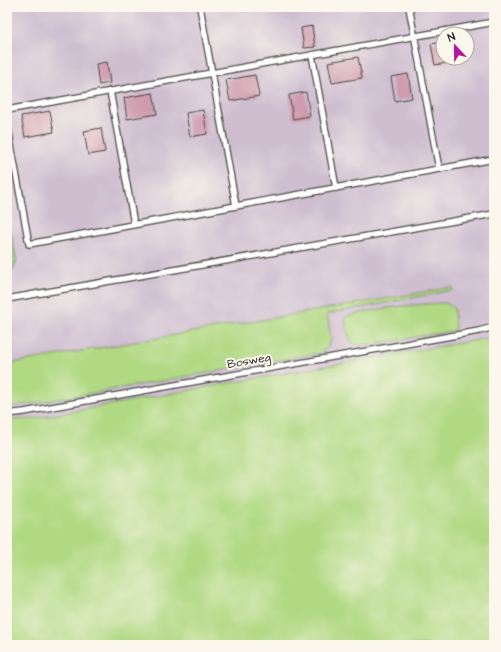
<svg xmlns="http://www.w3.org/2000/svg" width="501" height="652" viewBox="0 0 501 652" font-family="'Architects Daughter',sans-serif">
<rect width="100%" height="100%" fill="#fbf7ec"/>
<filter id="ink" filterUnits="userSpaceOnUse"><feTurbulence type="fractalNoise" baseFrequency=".025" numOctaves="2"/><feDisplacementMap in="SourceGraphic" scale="8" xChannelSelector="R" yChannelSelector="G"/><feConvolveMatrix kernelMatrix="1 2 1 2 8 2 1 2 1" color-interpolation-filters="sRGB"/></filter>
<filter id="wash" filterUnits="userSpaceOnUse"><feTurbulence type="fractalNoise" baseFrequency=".012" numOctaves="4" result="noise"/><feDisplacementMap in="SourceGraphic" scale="16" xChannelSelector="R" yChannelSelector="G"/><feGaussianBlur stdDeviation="0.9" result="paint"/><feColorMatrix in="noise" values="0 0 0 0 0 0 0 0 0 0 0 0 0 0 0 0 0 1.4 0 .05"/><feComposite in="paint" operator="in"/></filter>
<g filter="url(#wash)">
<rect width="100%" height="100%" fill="#f0e8cd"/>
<path fill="#cebed0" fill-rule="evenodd" d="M7,7H494V645H7ZM443,34H467V58H443Z"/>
<g fill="#b1d983" stroke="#6e8257">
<polygon points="453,287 453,290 327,314 331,340 328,347 320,353 42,402 7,407 7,364"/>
<path d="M446,303L454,309L455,329L453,331L380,343L360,345L354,344C347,336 346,328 345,317C376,308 414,304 446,303Z"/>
<polygon points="494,337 494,645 7,645 7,420 32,419 212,386"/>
</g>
<polygon fill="#8cb971" stroke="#5c724e" points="11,231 17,262 7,279 7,232"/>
<g id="blocks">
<g fill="#cf9caf">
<polygon points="312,26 315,47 304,48 301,28"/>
<polygon points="443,42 443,58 464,58 464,60 435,65 431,44"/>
<polygon points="358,57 362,78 332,83 328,62"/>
<polygon points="107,62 110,83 99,85 96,64"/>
<polygon points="408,74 412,98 395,101 391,77"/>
<polygon points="255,75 259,96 230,101 226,80"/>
<polygon points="306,92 310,116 293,119 289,95"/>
<polygon points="153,93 157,114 127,119 124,98"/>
<polygon points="203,110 207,134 190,137 186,113"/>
<polygon points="50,111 54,132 25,137 21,116"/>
<polygon points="101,128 105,152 88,155 84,131"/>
</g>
</g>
</g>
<g filter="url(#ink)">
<use href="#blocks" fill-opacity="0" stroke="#494743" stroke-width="1"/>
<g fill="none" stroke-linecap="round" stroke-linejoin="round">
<g stroke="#494743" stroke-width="8">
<g id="lane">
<polyline points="409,7 439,169"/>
<polyline points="7,8 10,7"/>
<polyline points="312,55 336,188"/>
<polyline points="110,91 134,224"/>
<polyline points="7,110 494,22"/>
<polyline points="7,123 29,244 236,206 200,7"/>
<polyline points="236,206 494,159"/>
<polyline points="7,299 494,214"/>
<polyline points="7,414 24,412 479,331 494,327"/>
</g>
</g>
<use href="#lane" stroke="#fff" stroke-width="5.5"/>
</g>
</g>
<g text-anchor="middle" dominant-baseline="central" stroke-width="4" stroke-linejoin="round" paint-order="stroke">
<g font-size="12" fill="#2b2b2b" stroke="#fbf7ec">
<text transform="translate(249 361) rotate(-10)">Bosweg</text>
</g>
</g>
<rect width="501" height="652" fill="none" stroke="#fbf7ec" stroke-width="24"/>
<g transform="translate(455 46) rotate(338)"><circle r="19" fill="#fbf7ec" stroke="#a8a59f"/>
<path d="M0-3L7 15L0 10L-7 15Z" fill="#b5179e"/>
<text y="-6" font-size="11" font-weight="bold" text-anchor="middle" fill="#2b2b2b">N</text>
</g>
</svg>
